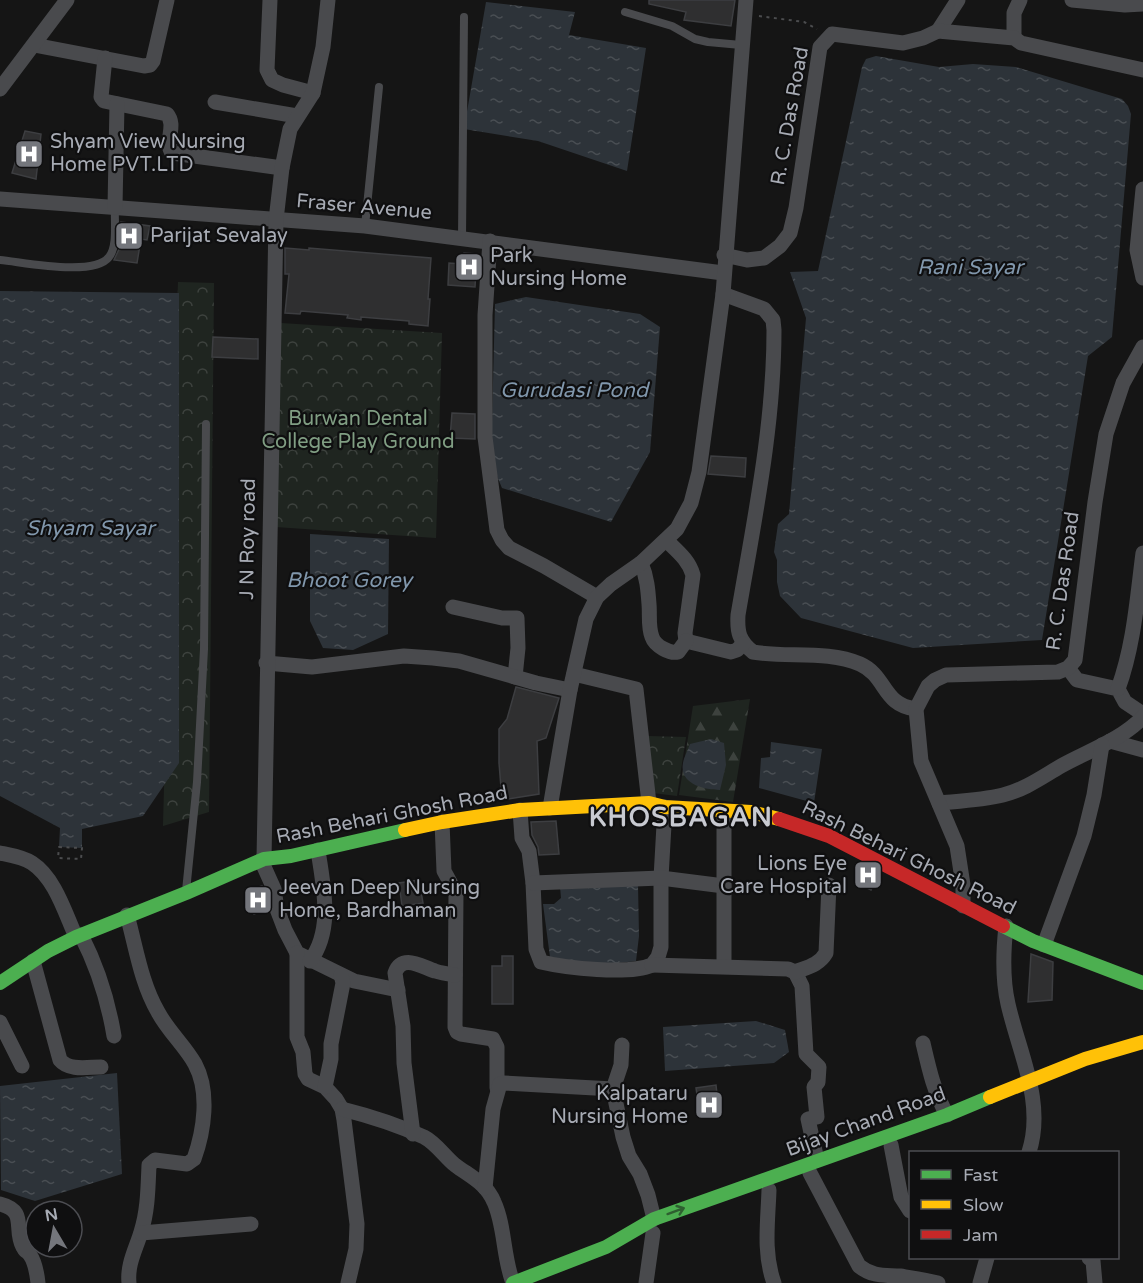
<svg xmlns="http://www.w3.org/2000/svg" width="1143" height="1283" viewBox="0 0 1143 1283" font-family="'Varela Round',sans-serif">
<defs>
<pattern id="forest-firs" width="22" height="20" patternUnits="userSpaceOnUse" patternTransform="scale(1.5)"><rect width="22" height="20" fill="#1f2520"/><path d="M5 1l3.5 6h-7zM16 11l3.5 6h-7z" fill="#3d423e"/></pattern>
<pattern id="park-crowns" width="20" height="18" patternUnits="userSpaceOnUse" patternTransform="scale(1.5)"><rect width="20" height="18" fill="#1f2520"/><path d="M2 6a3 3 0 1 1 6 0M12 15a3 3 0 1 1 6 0" fill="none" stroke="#3d423e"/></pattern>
<pattern id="water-ripples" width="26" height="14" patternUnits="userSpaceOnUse" patternTransform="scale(1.5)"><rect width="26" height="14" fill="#2d3339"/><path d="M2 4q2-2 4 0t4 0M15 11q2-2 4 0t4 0" fill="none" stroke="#494e53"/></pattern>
</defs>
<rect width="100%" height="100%" fill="#151515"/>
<polygon fill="url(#forest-firs)" points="750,699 733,802 679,795 693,706"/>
<g fill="url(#park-crowns)">
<polygon points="178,282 214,283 209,812 163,826"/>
<polygon points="280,323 442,333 436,538 276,527"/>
<polygon points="647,736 686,737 677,796 653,793"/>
</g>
<g fill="url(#water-ripples)">
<polygon points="486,2 575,12 569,35 646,48 627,171 538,141 464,129"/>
<polygon points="876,56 939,67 973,64 1016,67 1122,99 1128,106 1131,114 1112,337 1088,356 1042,640 913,648 801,618 780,596 777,582 777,560 774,552 778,524 789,514 806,318 790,272 818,271 862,67 866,59"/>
<polygon points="0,291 179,293 179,763 143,816 82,829 82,848 59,847 60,828 0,796"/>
<polygon points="526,297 640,314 660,327 650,452 611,522 502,488 491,462 495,304"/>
<polygon points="310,534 389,539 388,634 353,650 323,648 310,621"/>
<path d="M711,739L724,743L726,765L720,790C704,790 679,784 683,763C684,757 688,750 690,744Z"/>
<polygon points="771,742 822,749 814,803 759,788 761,758 770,757"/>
<polygon points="638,885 639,936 636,961 610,964 608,967 550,957 543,904 554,904 561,898 560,886"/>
<polygon points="756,1021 785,1030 789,1052 774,1063 665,1071 663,1027"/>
<polygon points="117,1073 122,1174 35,1201 1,1190 0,1086"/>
</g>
<g fill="#2f2f30" stroke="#3d3e41" stroke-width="1.5">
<polygon points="649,0 735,0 731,26 684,20 686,12 649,4"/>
<polygon points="25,131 41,134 36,179 12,173"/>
<polygon points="121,222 150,226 147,240 141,239 137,263 114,260 120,247"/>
<polygon points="285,248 309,250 309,248 431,258 428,299 430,299 428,326 409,324 409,321 361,317 361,320 347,318 348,315 301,311 300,314 285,313 289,274 285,274"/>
<polygon points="464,253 477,254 475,287 448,285 449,263 463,264"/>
<polygon points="213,337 258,339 258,359 212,357"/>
<polygon points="452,413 475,414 475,439 450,438"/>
<polygon points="711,456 746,458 745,477 708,474"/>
<polygon points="516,687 559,698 546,738 537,741 539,794 502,800 499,763 499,729 507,719"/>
<polygon points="556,821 559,854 539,855 538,847 532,835 531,822"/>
<polygon points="866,870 878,876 871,890 859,884"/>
<polygon points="419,880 423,903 402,906 399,883"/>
<polygon points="262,886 267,910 254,914 248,890"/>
<polygon points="1031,954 1053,962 1052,1000 1028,1002"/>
<polygon points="502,956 513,956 513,1004 492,1004 492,966 502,966"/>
<polygon points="716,1085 719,1113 700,1115 696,1088"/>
</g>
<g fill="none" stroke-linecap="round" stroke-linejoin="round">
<g stroke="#4b4c4e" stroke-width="2" stroke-dasharray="3 4.5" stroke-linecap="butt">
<polyline points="759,16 804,22 817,29"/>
<polygon points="59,847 82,848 81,859 58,858"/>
</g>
<g stroke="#494a4d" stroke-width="8">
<polyline points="625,12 672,26 695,39 708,42 741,45"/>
<polyline points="365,226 379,87"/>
<polyline points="462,238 464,17"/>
<path d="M0,260C23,262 94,277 109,257C118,246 114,221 115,207"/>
<polyline points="186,891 197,782 204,649 206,424"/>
</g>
<g stroke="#494a4d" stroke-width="15">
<polyline points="270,0 267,70 272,80 283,85 313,93"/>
<polyline points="1072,0 1125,5 1143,4"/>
<polyline points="938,31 958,0"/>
<polyline points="1014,38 1014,13 1020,0"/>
<polyline points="34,45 144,66 150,65 153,61 167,0"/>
<path d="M105,58L101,97L104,101L167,114C177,126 164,141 172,153L282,168"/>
<polyline points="0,89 67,0"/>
<polyline points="215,102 297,116"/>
<polyline points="1143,189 1137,250 1143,278"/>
<polyline points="0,199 365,226 723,273"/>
<polyline points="115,207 117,104"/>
<polyline points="490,241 485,315 485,437 497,530 502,540 509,548 544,566 597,597"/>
<polyline points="724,255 747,260 764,258 780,246 790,233 796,208 820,47 832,34 903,43 923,38 938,31 1014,38 1021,43 1143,70"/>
<path d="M723,294L764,309L773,320L774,330C774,426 754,521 738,615C737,632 739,641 753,652C787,658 827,650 860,664C887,676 882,705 916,709"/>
<path d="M666,540C677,551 689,560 693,575L685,633L686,641L731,652L737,650L743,644"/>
<path d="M641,563C647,577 648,590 649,604C650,615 648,627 652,637C655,646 670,654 678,652L686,641"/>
<polyline points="453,607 502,618 517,618 518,648 515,677"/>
<polyline points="266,663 312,667 404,656 433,658 459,661 536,683 570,690"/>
<polyline points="1068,668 1077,680 1118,689 1125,702 1143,714"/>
<polyline points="574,674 636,689 649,803"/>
<path d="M1118,689C1134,645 1137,599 1143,553"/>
<polyline points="1110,741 1143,750"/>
<path d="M939,803C961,801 982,800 1003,795C1024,790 1042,777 1061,766C1088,751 1121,740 1143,717"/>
<polyline points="550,808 570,690 586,619 597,597 611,584 641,563 677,529 691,503 699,472 723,294 746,0"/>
<path d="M520,810L522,838L529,851L533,883L536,949L541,962C566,968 629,975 652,965L658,957L661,947V878L665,807"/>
<polyline points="724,811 724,966"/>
<polyline points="442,822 444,871 456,893 455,1027 457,1032 461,1034 493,1039 497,1047 497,1088"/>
<path d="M0,853C10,855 23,857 32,863C55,878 65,913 76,937"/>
<polyline points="264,859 276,220 282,168 290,129 313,93 323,47 328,0"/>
<polyline points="261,860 274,889 277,909 285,930 297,953 354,981 398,990"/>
<polyline points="533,883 661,878 724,886"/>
<polyline points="963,906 963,885 957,846 921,761 916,709 928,686 935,680 946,675 1058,672 1068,668 1075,660 1095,502 1106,434 1123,383 1143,347"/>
<path d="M127,915C136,947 141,983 158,1012C168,1031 185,1046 195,1064C210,1092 204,1131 194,1159L187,1164L155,1160L149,1165C148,1187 148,1210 141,1232C136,1249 127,1264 129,1283"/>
<path d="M1006,926C1003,953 1002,978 1008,1004C1019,1053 1045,1102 1029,1152"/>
<path d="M81,935C98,968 108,1000 114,1036"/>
<polyline points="1044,945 1084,836 1094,795 1102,745"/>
<polyline points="297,953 297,1037 303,1052 305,1074 308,1079 325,1087 336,1099 342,1109 344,1120 357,1224 356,1249 348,1283"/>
<path d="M33,961L60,1060C69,1071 88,1067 101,1067"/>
<path d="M310,961C334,929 323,886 318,850"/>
<polyline points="652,965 788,969 795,972 802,986 806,1054 819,1067 818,1082 814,1087 817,1117 808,1119 817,1160"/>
<path d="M795,972C808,967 819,965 826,953L829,885"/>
<polyline points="0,1022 22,1066"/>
<path d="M923,1043C929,1069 934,1092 947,1115"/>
<polyline points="622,1045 621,1065 613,1089 623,1137 629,1156 640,1174 648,1195 654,1219"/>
<polyline points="325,1087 331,1059 331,1044 343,983 341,975"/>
<path d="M342,1109C370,1116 398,1125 424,1137C436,1143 445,1157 455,1165C471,1177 486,1183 494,1202C505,1226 503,1257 513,1283"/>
<path d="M413,1134L404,1063L403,1026L395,973C402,953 422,967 435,971C441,973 448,974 455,975"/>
<polyline points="891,1145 901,1197 910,1211"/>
<path d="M810,1173L859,1266C873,1277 884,1275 900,1276C912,1278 925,1280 938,1283"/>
<polyline points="485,1188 493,1109 500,1084 504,1083 613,1089"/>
<path d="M769,1190C768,1221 763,1253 774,1283"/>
<path d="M0,1204C28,1211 13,1229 23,1247C27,1255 25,1248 30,1255C35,1262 37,1274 38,1283"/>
<polyline points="141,1233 251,1224"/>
<polyline points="1089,1258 1093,1261 1095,1283"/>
<polyline points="646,1283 653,1233"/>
<polyline points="980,1283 987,1258"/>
</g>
<g stroke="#4caf50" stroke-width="14">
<polyline points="1003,926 1033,941 1143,983"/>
<polyline points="0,983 48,951 76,937 186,893 264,859 291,856 405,830"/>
<polyline points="513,1283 606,1247 654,1219 947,1115 990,1097"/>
</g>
<g stroke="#ffc107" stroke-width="14">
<polyline points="405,830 442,822 520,810 649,803 665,807 751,812 779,819"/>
<polyline points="990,1097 1085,1059 1143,1042"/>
</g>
<polyline stroke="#c62828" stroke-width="14" points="779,819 829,836 1003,926"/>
</g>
<defs><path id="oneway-shaft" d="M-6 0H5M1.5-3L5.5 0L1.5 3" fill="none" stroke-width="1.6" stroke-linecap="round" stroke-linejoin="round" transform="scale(1.5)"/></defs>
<use stroke="#2e5f30" href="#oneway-shaft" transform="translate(676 1211) rotate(-20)"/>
<defs>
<g id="hospital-square" transform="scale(1.5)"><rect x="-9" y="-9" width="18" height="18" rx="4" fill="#74767c" stroke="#0f0f10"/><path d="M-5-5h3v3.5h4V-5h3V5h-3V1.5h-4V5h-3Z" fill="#fff"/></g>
</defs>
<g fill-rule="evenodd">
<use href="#hospital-square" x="29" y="154"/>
<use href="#hospital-square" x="129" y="236"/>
<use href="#hospital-square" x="469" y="267"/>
<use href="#hospital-square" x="868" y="875"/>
<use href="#hospital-square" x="258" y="900"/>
<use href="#hospital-square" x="709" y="1105"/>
</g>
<g text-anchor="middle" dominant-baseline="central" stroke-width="4.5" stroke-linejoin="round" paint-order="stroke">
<g font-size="20" fill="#a7abb4" stroke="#0f0f10">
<text transform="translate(790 116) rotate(-80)">R. C. Das Road</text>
<text transform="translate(364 207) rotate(5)">Fraser Avenue</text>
<text transform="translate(248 539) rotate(-89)">J N Roy road</text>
<text transform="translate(1063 581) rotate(-82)">R. C. Das Road</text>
<text transform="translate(392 815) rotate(-11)">Rash Behari Ghosh Road</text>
<text transform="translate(909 858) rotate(26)">Rash Behari Ghosh Road</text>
<text transform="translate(866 1122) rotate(-20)">Bijay Chand Road</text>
</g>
<g font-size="20" fill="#a7abb4" stroke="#0f0f10" text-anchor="start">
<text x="50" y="142">Shyam View Nursing<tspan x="50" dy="23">Home PVT.LTD</tspan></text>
<text x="150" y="236">Parijat Sevalay</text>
<text x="490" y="256">Park<tspan x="490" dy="23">Nursing Home</tspan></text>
<text x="847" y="864" text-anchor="end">Lions Eye<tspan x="847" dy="23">Care Hospital</tspan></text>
<text x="279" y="888">Jeevan Deep Nursing<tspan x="279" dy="23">Home, Bardhaman</tspan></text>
<text x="688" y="1094" text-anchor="end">Kalpataru<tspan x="688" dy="23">Nursing Home</tspan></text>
</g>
<g font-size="20" fill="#809e83" stroke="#0f0f10">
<text x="358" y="419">Burwan Dental<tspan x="358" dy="23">College Play Ground</tspan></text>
</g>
<g font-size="21" font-style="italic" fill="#8197ac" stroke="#0f0f10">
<text x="970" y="267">Rani Sayar</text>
<text x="574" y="390">Gurudasi Pond</text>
<text x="90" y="528">Shyam Sayar</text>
<text x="349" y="580">Bhoot Gorey</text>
</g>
<g font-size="26" font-weight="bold" letter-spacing="1.5" fill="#c8cad1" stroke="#0f0f10">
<text x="681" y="817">KHOSBAGAN</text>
</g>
</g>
<rect x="909" y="1151" width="210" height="108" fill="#0f0f10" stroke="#4c4d52" stroke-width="1.5"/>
<rect x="921" y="1170" width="30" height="9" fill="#4caf50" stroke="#4c4d52" stroke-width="1.5"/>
<text x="963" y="1181" font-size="18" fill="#a7abb4">Fast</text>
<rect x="921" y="1200" width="30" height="9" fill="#ffc107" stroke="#4c4d52" stroke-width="1.5"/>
<text x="963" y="1211" font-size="18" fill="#a7abb4">Slow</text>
<rect x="921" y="1230" width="30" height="9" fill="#c62828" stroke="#4c4d52" stroke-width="1.5"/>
<text x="963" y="1241" font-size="18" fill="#a7abb4">Jam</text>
<g transform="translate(54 1229) rotate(350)"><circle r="28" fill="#0f0f10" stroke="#4c4d52" stroke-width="1.5"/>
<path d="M0-4.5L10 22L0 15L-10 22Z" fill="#74767c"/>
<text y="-9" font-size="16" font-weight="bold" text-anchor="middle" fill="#a7abb4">N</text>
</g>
</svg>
